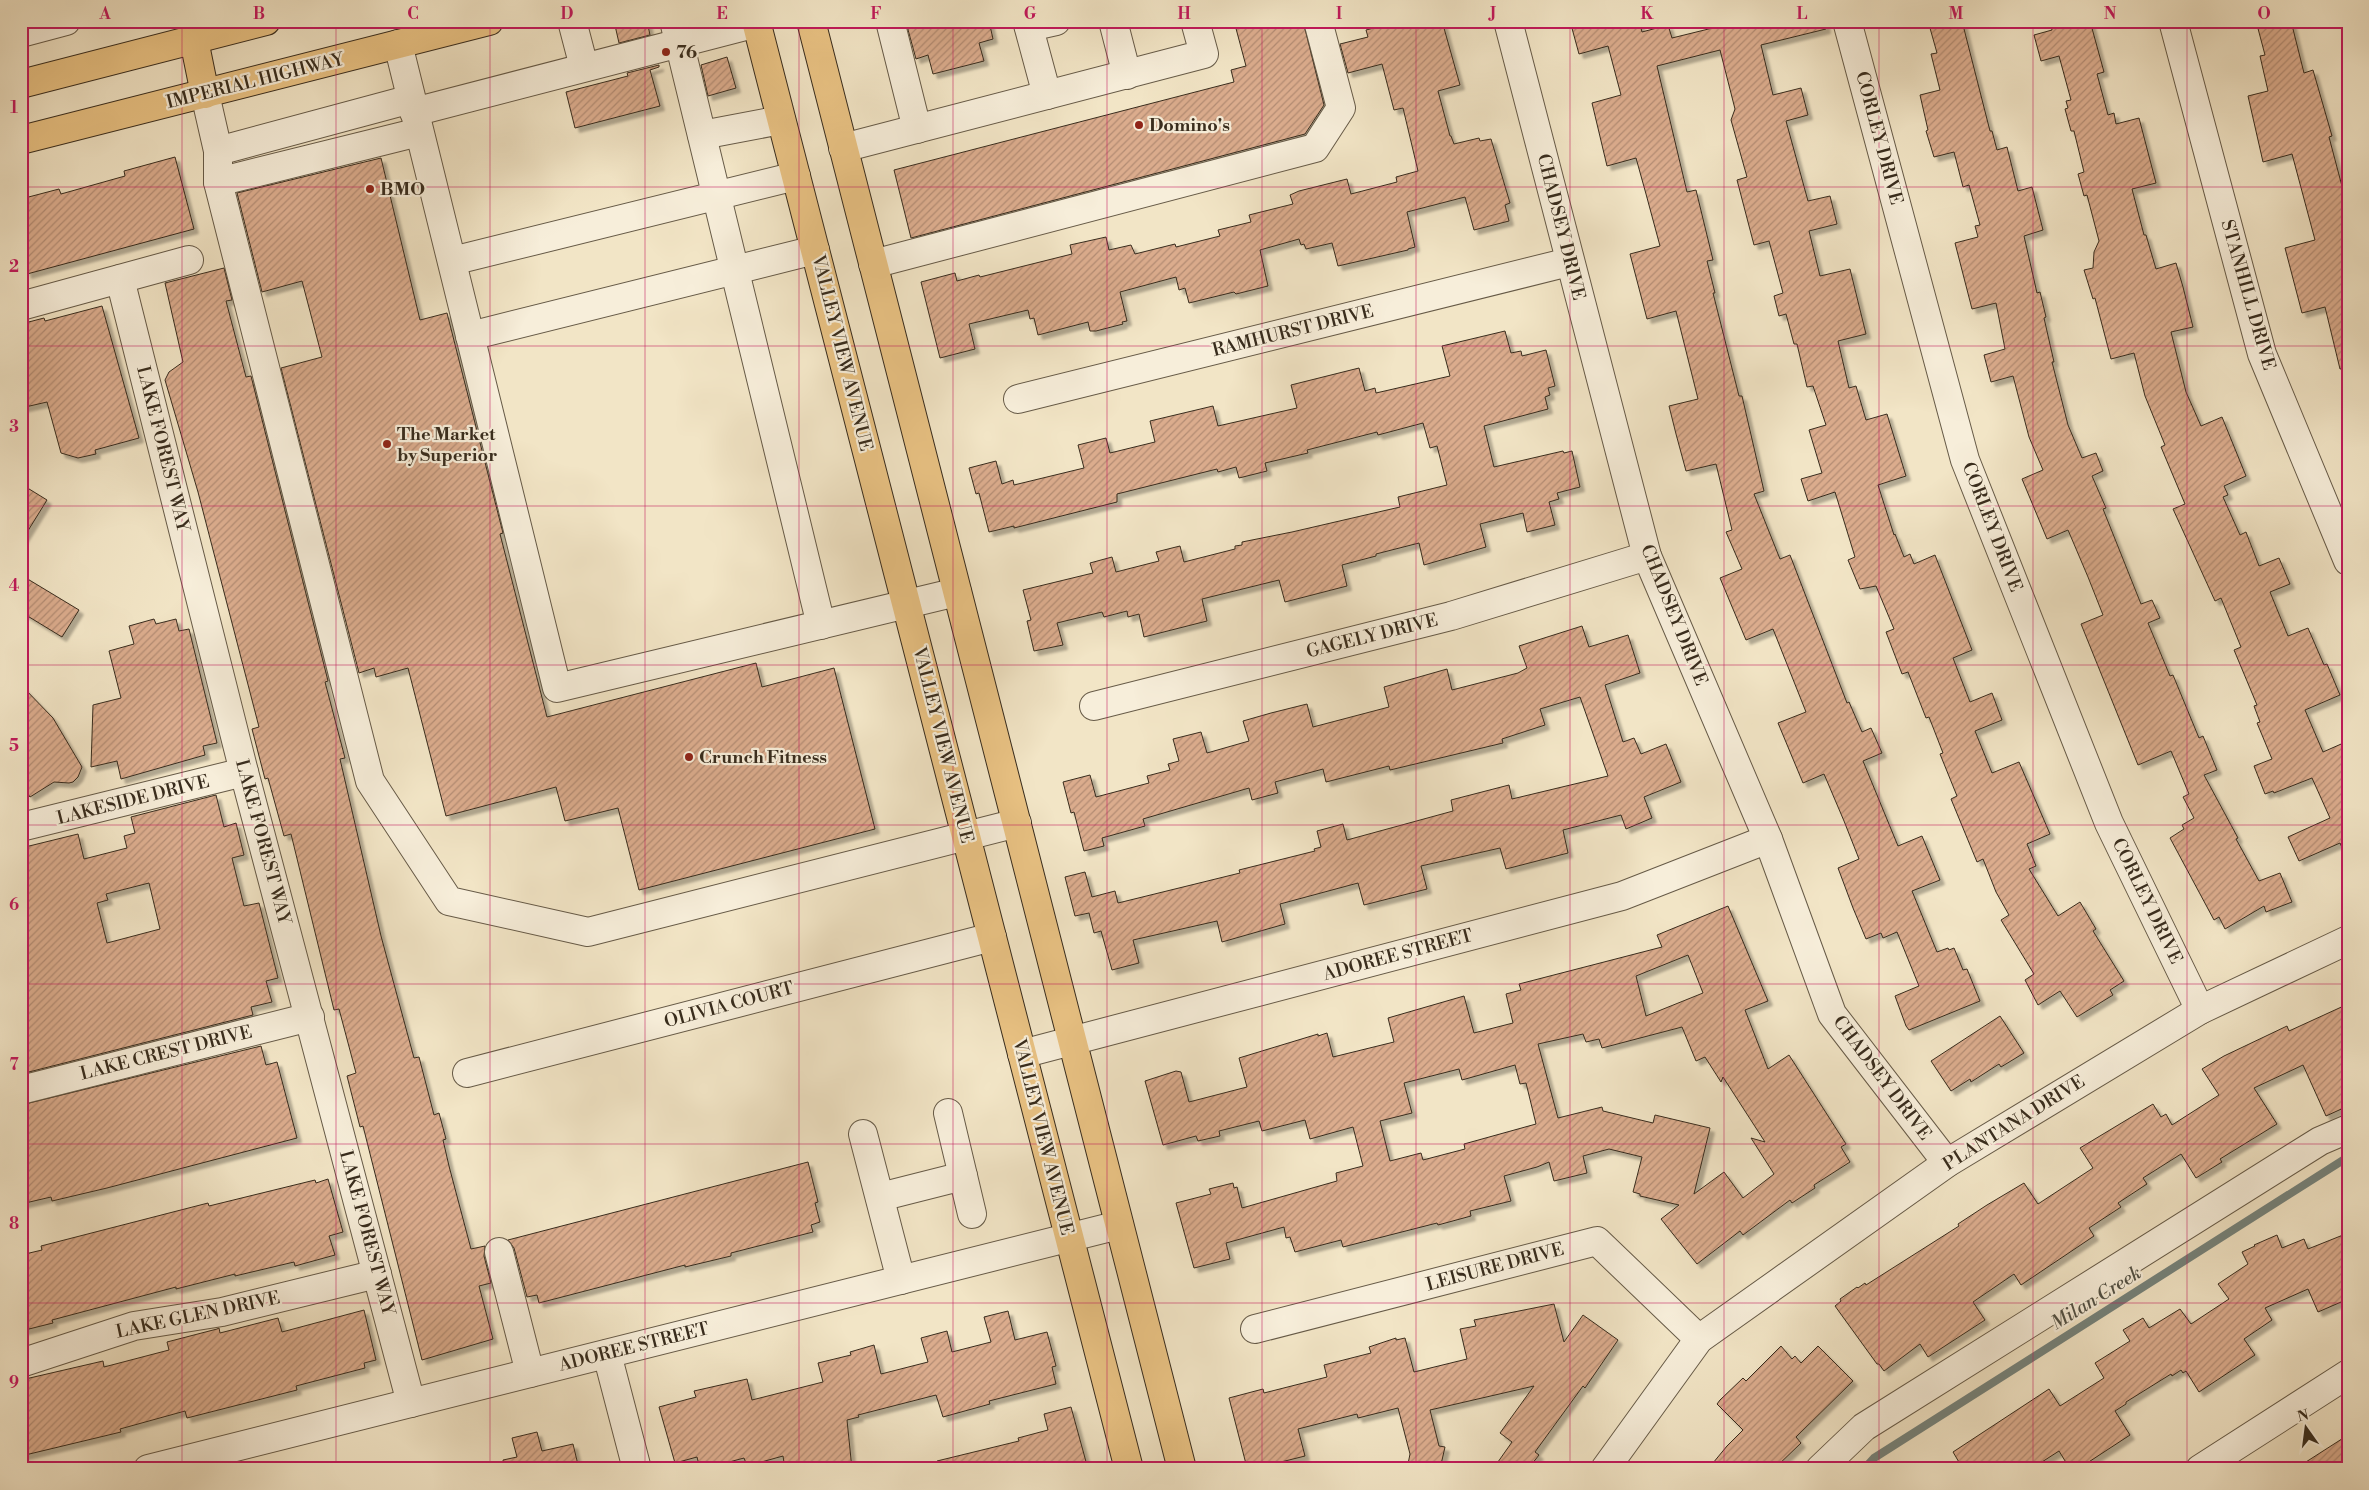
<svg xmlns="http://www.w3.org/2000/svg" width="2369" height="1490" viewBox="0 0 2369 1490" font-family="'Libre Bodoni',serif">
<defs>
<pattern id="building-hatch" width="6" height="6" patternUnits="userSpaceOnUse" patternTransform="scale(1.25)"><rect width="6" height="6" fill="#dbac8d"/><path d="M-1 1l2-2M0 6l6-6M5 7l2-2" fill="none" stroke="#b38c73"/></pattern>
<filter id="shadow"><feDropShadow dx="4.5" dy="4.5" stdDeviation="1" flood-color="#0004"/></filter>
</defs>
<rect width="100%" height="100%" fill="#f2e5c6"/>
<filter id="stains"><feTurbulence type="fractalNoise" baseFrequency=".004" numOctaves="4"/><feColorMatrix values="0 0 0 0 .2 0 0 0 0 .09 0 0 0 0 .02 0 0 0 .5 -.17"/></filter>
<radialGradient id="worn" r=".72"><stop offset=".6" stop-color="#630" stop-opacity="0"/><stop offset="1" stop-color="#630" stop-opacity=".3"/></radialGradient>
<g fill="none" stroke-linecap="round" stroke-linejoin="round">
<polyline stroke="#75837c" stroke-width="8" points="1864,1469 1874,1458 2348,1157"/>
</g>
<g fill="url(#building-hatch)" stroke="#382c1d" fill-rule="evenodd" filter="url(#shadow)">
<polygon points="614,21 647,21 650,35 619,43"/>
<polygon points="928,21 989,21 993,39 979,43 984,61 933,74 928,55 916,59 907,26"/>
<polygon points="1234,21 1303,21 1324,105 1305,134 911,238 894,170 1234,82 1231,70 1246,66"/>
<polygon points="1377,21 1442,21 1460,85 1438,91 1450,136 1451,136 1454,144 1479,138 1480,141 1491,139 1510,203 1505,205 1509,221 1474,230 1465,197 1407,212 1415,247 1408,249 1408,250 1338,266 1332,243 1306,249 1304,244 1301,245 1299,239 1260,250 1268,286 1236,294 1234,292 1189,303 1185,288 1179,290 1176,277 1120,292 1127,321 1122,322 1123,324 1096,331 1090,331 1088,322 1038,335 1034,318 1030,319 1028,310 969,324 975,349 940,358 921,282 955,273 957,281 979,275 980,277 1072,254 1070,245 1106,237 1109,250 1131,245 1135,254 1175,244 1176,247 1220,236 1218,230 1251,222 1249,215 1293,204 1290,195 1299,191 1347,179 1351,194 1397,182 1396,177 1418,171 1403,108 1394,110 1382,64 1348,73 1340,44 1368,37 1366,30 1378,27"/>
<polygon points="1570,21 1639,21 1642,32 1668,25 1672,38 1741,21 1825,21 1826,29 1761,45 1773,95 1801,88 1808,115 1786,121 1808,201 1830,196 1837,224 1809,231 1820,276 1850,269 1866,334 1838,341 1849,388 1856,386 1866,420 1887,414 1906,476 1878,485 1894,535 1895,534 1904,557 1910,554 1914,564 1935,555 1972,650 1953,658 1970,702 1992,693 2002,720 1975,731 1992,773 2019,762 2050,834 2027,844 2036,866 2029,869 2058,916 2080,902 2096,929 2093,931 2124,981 2110,990 2113,995 2077,1017 2060,991 2038,1005 2025,980 2034,974 2001,920 2009,915 1996,892 1983,859 1977,862 1951,799 1957,796 1940,754 1943,753 1929,717 1926,718 1908,672 1902,674 1886,632 1894,629 1876,586 1860,589 1848,560 1855,557 1835,492 1808,501 1801,479 1822,473 1809,430 1826,425 1813,386 1807,387 1797,344 1794,344 1786,314 1779,316 1774,296 1783,293 1769,241 1754,245 1737,180 1747,177 1731,120 1735,109 1720,50 1657,66 1687,192 1696,190 1713,260 1707,261 1715,293 1713,293 1739,396 1742,396 1764,491 1754,494 1780,559 1790,555 1847,703 1849,702 1862,732 1871,728 1882,753 1863,761 1898,846 1922,836 1940,880 1912,891 1937,952 1948,948 1949,950 1954,948 1963,970 1967,969 1980,1001 1909,1030 1906,1026 1895,996 1919,986 1897,932 1883,938 1881,933 1866,939 1853,908 1838,868 1859,859 1844,821 1824,774 1803,783 1778,723 1806,712 1773,629 1746,640 1720,578 1742,569 1726,532 1732,530 1716,464 1686,471 1676,434 1669,406 1698,399 1676,311 1647,319 1630,254 1660,246 1646,194 1636,158 1607,166 1592,103 1621,95 1608,46 1579,54"/>
<polygon points="1928,21 1962,21 1990,131 1992,131 1997,150 2007,147 2018,191 2032,187 2043,230 2024,236 2037,293 2040,292 2046,317 2044,318 2054,362 2052,362 2068,425 2082,458 2096,453 2103,471 2092,476 2106,508 2103,509 2141,604 2152,600 2160,618 2148,623 2170,676 2173,675 2199,738 2203,736 2217,770 2204,775 2238,838 2236,839 2259,881 2280,873 2292,902 2266,912 2264,906 2225,929 2219,917 2214,920 2170,838 2184,829 2182,825 2194,818 2183,797 2189,794 2171,751 2138,765 2081,624 2103,615 2088,577 2068,530 2047,539 2022,479 2043,470 2029,437 2013,376 1991,382 1984,355 2005,349 1996,303 1972,309 1955,243 1978,237 1975,226 1980,225 1969,185 1963,187 1954,152 1934,157 1926,131 1928,130 1920,95 1940,90 1931,54 1937,53"/>
<polygon points="2065,21 2090,21 2104,72 2097,74 2108,115 2114,113 2116,124 2139,118 2156,183 2132,189 2144,235 2146,235 2156,269 2176,263 2183,287 2193,327 2171,332 2186,392 2201,426 2222,417 2246,476 2224,486 2228,495 2223,497 2240,535 2246,532 2259,566 2279,558 2290,584 2270,592 2288,636 2308,628 2324,665 2327,664 2340,695 2305,710 2323,752 2348,741 2348,861 2340,843 2299,861 2288,837 2330,818 2312,778 2274,793 2273,791 2265,794 2254,766 2272,759 2257,723 2260,722 2254,706 2257,705 2234,650 2241,647 2221,598 2215,601 2173,509 2185,504 2161,447 2165,445 2145,396 2134,353 2111,359 2095,298 2093,299 2084,270 2093,268 2094,252 2099,241 2087,195 2084,196 2078,174 2084,172 2074,131 2071,131 2065,109 2068,108 2066,101 2071,100 2059,56 2041,61 2034,35 2052,30 2051,25"/>
<polygon points="2256,21 2291,21 2304,73 2313,70 2332,136 2329,137 2348,209 2348,368 2340,369 2325,307 2302,313 2285,248 2315,240 2292,154 2263,162 2248,96 2268,91 2260,56 2265,55"/>
<polygon points="727,57 736,88 708,96 701,65"/>
<polygon points="659,65 659,67 650,70 660,106 575,128 566,92 628,76 627,73"/>
<polygon points="175,157 194,229 27,274 21,253 21,199 59,189 61,194 125,176 124,171"/>
<polygon points="381,158 420,320 447,313 503,533 500,534 547,717 756,663 762,687 834,668 875,829 639,890 618,808 565,821 556,787 446,816 408,668 376,677 374,668 359,673 281,368 322,357 302,281 262,292 237,193"/>
<polygon points="224,268 232,300 226,301 246,377 251,376 328,681 325,682 345,758 340,759 381,936 414,1058 419,1057 434,1115 439,1113 446,1139 443,1140 449,1166 471,1249 485,1246 484,1256 491,1283 479,1286 493,1339 422,1360 363,1126 360,1127 347,1076 356,1073 339,1009 334,1010 291,834 284,836 268,778 265,779 252,729 259,727 198,492 165,380 169,372 183,362 165,283"/>
<polygon points="102,306 139,438 95,450 96,454 78,458 61,453 47,402 21,408 21,324 44,318 45,321"/>
<polygon points="1505,331 1511,353 1521,351 1522,356 1546,350 1555,386 1548,388 1550,395 1545,397 1548,409 1484,426 1494,467 1563,451 1564,453 1572,451 1580,487 1557,493 1559,499 1549,502 1555,525 1527,532 1523,513 1480,524 1486,547 1424,565 1419,543 1376,554 1376,556 1342,565 1347,586 1285,602 1279,580 1202,599 1207,621 1144,637 1139,614 1128,617 1127,611 1104,617 1102,612 1057,623 1063,645 1034,651 1027,621 1031,620 1023,590 1093,573 1090,563 1112,557 1116,572 1159,561 1156,552 1180,546 1184,562 1235,549 1235,546 1242,545 1242,542 1292,532 1400,507 1398,497 1447,485 1437,446 1430,448 1423,423 1378,435 1377,432 1307,450 1308,453 1265,463 1267,471 1239,478 1236,467 1218,472 1217,469 1117,494 1117,502 1014,528 1014,526 989,532 979,493 976,494 969,468 996,461 1002,484 1013,480 1014,485 1084,468 1078,445 1106,438 1110,453 1155,442 1150,421 1213,406 1218,426 1297,408 1291,385 1359,368 1365,391 1375,388 1376,393 1450,376 1442,346"/>
<polygon points="21,484 47,500 21,542"/>
<polygon points="21,575 79,610 62,637 21,612"/>
<polygon points="154,619 156,624 176,619 179,631 189,629 217,743 203,746 205,755 121,779 117,761 91,767 93,705 121,698 109,651 134,644 129,626"/>
<polygon points="1582,626 1589,647 1628,635 1640,673 1605,685 1623,742 1634,738 1641,754 1666,744 1681,782 1644,797 1652,818 1626,829 1621,815 1563,830 1568,853 1506,869 1500,848 1421,866 1427,889 1364,905 1358,883 1280,904 1285,924 1222,942 1217,921 1133,940 1139,963 1112,970 1101,931 1094,933 1089,913 1075,916 1065,877 1085,872 1092,897 1115,891 1118,903 1240,873 1239,870 1315,851 1314,849 1321,847 1317,831 1343,824 1347,840 1453,811 1451,800 1509,785 1512,799 1608,776 1580,697 1540,709 1545,725 1502,739 1503,743 1390,770 1389,766 1326,782 1323,769 1275,782 1278,793 1252,800 1249,788 1143,819 1145,826 1102,838 1104,846 1084,851 1074,812 1071,813 1063,782 1090,775 1096,797 1149,783 1147,776 1170,770 1168,764 1179,761 1173,739 1201,732 1207,753 1249,741 1243,721 1271,713 1307,704 1313,727 1389,707 1384,687 1447,669 1452,690 1518,673 1527,668 1519,646"/>
<polygon points="21,685 53,718 82,767 78,777 73,782 69,783 54,782 30,797 21,785"/>
<path d="M216,795L224,827L236,823L244,855L232,858L244,906L259,903L278,978L266,981L272,1002L251,1007L253,1015L21,1074V848L78,834L84,859L127,848L124,836L135,833L131,817ZM149,883L160,929L107,943L97,903L108,900L106,894Z"/>
<path d="M1728,906L1768,1001L1745,1010L1768,1069L1789,1055L1846,1144L1841,1147L1850,1162L1814,1185L1815,1188L1792,1203L1790,1200L1743,1235L1740,1231L1697,1264L1661,1219L1679,1205L1640,1196V1194L1633,1192L1642,1157L1609,1149L1583,1156L1587,1173L1554,1181L1549,1162L1537,1167L1504,1176L1511,1201L1470,1211L1471,1216L1438,1225L1437,1223L1343,1247L1341,1240L1295,1252L1290,1237L1286,1238L1284,1227L1226,1243L1230,1259L1194,1268L1176,1203L1211,1194L1209,1189L1233,1183L1234,1188L1237,1187L1242,1208L1337,1181L1336,1173L1363,1166L1353,1127L1310,1139L1305,1120L1262,1131L1259,1121L1219,1131L1220,1136L1198,1141L1196,1136L1163,1145L1145,1081L1176,1071L1181,1072L1189,1102L1247,1087L1239,1058L1318,1034V1036L1327,1033L1333,1057L1394,1042L1388,1018L1464,996L1474,1033L1513,1023L1506,994L1521,990L1519,984L1662,947L1657,935ZM1688,955L1703,993L1646,1016L1636,976ZM1682,1027L1696,1061L1705,1057L1721,1082L1723,1077L1765,1142L1751,1138L1774,1174L1743,1198L1724,1172L1694,1194L1710,1128L1655,1115L1653,1123L1603,1111L1602,1107L1558,1118L1538,1044L1583,1034L1586,1042L1599,1039L1602,1048ZM1515,1065L1520,1084L1526,1083L1536,1124L1464,1144L1465,1149L1423,1160L1421,1153L1390,1161L1380,1121L1412,1113L1404,1083L1459,1069L1462,1080Z"/>
<polygon points="2348,1004 2348,1106 2326,1116 2303,1065 2254,1088 2277,1124 2220,1159 2222,1162 2196,1178 2181,1154 2143,1178 2147,1184 2118,1203 2121,1207 2089,1228 2094,1236 2021,1285 2014,1274 1973,1302 1985,1320 1928,1357 1920,1344 1884,1371 1879,1364 1877,1364 1835,1306 1841,1301 1840,1299 1857,1287 1858,1288 1865,1283 1866,1285 1959,1226 1958,1224 1987,1205 2024,1183 2038,1204 2093,1168 2080,1148 2153,1104 2161,1117 2166,1114 2172,1125 2219,1095 2202,1069 2224,1056 2287,1026 2289,1031"/>
<polygon points="2000,1016 2024,1053 2001,1067 1999,1064 1971,1082 1970,1079 1951,1091 1931,1061"/>
<polygon points="261,1046 266,1065 277,1062 297,1138 107,1188 52,1201 51,1197 21,1204 21,1105"/>
<polygon points="808,1162 818,1202 815,1203 820,1222 811,1225 813,1232 731,1253 731,1256 685,1267 685,1265 539,1303 537,1295 527,1297 514,1248 508,1240"/>
<polygon points="328,1179 343,1232 329,1236 335,1255 295,1266 294,1262 235,1276 235,1274 176,1289 176,1287 52,1320 53,1323 21,1331 21,1255 42,1250 41,1246 208,1203 209,1206 315,1180 316,1183"/>
<polygon points="2348,1233 2348,1299 2318,1312 2308,1289 2265,1308 2272,1320 2244,1339 2255,1355 2199,1392 2186,1371 2183,1373 2181,1370 2172,1376 2171,1374 2126,1402 2126,1404 2115,1411 2130,1435 2078,1469 2070,1469 2059,1451 2031,1469 1963,1469 1953,1452 2049,1389 2060,1406 2104,1378 2095,1363 2130,1341 2123,1330 2143,1318 2149,1328 2180,1309 2191,1324 2229,1299 2218,1284 2248,1264 2242,1252 2255,1246 2254,1245 2277,1235 2282,1248 2304,1239 2308,1249"/>
<polygon points="1554,1304 1564,1342 1583,1315 1618,1340 1585,1388 1583,1386 1535,1452 1539,1455 1528,1469 1493,1469 1512,1442 1500,1433 1534,1386 1430,1410 1439,1446 1445,1447 1440,1469 1407,1469 1410,1454 1398,1408 1358,1418 1357,1414 1298,1429 1305,1456 1281,1462 1283,1469 1257,1469 1255,1462 1246,1464 1229,1398 1263,1389 1264,1393 1327,1377 1324,1365 1371,1353 1369,1347 1396,1338 1396,1340 1405,1338 1414,1372 1467,1359 1460,1329 1476,1326 1474,1320"/>
<polygon points="364,1310 376,1360 364,1363 365,1368 296,1386 297,1390 187,1418 185,1411 120,1429 121,1432 21,1456 21,1380 103,1361 104,1367 169,1350 167,1342 217,1329 219,1328 220,1333 278,1318 282,1332"/>
<polygon points="1008,1311 1015,1340 1047,1332 1056,1366 1052,1367 1056,1384 989,1401 990,1404 943,1417 936,1395 858,1415 859,1417 847,1420 852,1469 785,1469 783,1456 747,1466 744,1458 703,1469 700,1469 697,1457 675,1463 659,1407 696,1397 694,1391 747,1379 752,1400 823,1382 818,1363 851,1355 850,1352 874,1345 881,1374 928,1362 921,1338 947,1331 952,1352 991,1342 984,1317"/>
<polygon points="1781,1346 1792,1359 1795,1356 1801,1363 1818,1346 1853,1381 1796,1437 1801,1443 1774,1469 1708,1469 1727,1446 1743,1430 1717,1404 1720,1400 1743,1378 1746,1381"/>
<polygon points="1071,1407 1088,1469 938,1469 937,1461 1019,1441 1018,1438 1048,1430 1044,1414"/>
<polygon points="537,1432 542,1451 573,1444 579,1469 504,1469 503,1460 517,1457 512,1438"/>
<polygon points="2348,1435 2348,1469 2295,1469"/>
</g>
<g fill="none" stroke-linecap="round" stroke-linejoin="round">
<g stroke="#665a47" stroke-width="30">
<g id="minor">
<polyline points="572,21 584,67"/>
<polyline points="674,21 821,625"/>
<polyline points="890,21 917,129"/>
<polyline points="1027,21 1047,95"/>
<polyline points="1113,21 1127,75"/>
<polyline points="1508,21 1647,556 1768,839 1832,1014 1947,1163"/>
<polyline points="1847,21 1965,460 2109,823 2200,1010"/>
<polyline points="2173,21 2262,354 2348,561"/>
<polyline points="1029,27 1056,21"/>
<polyline points="21,33 66,21"/>
<polyline points="398,44 557,688 957,592"/>
<polyline points="205,94 218,151 218,182 370,781 449,901 588,932 1017,823"/>
<polyline points="414,112 757,23"/>
<polyline points="702,135 781,120"/>
<polyline points="843,148 1204,54 1195,21"/>
<polyline points="218,151 411,99"/>
<polyline points="218,182 419,132"/>
<polyline points="452,261 796,176"/>
<polyline points="873,264 1315,148 1341,108 1318,21"/>
<polyline points="120,279 244,772 411,1403"/>
<polyline points="21,306 189,260"/>
<polyline points="470,336 815,250"/>
<polyline points="1018,399 1569,262"/>
<polyline points="1094,706 1451,616 1647,556"/>
<polyline points="21,827 244,772"/>
<polyline points="1022,1054 1622,896 1768,839"/>
<polyline points="467,1073 992,937"/>
<polyline points="21,1090 310,1017"/>
<polyline points="863,1134 901,1280"/>
<polyline points="963,1176 972,1214"/>
<polyline points="880,1197 963,1176 948,1113"/>
<polyline points="499,1252 530,1373"/>
<polyline points="1255,1329 1597,1241 1699,1339"/>
<polyline points="607,1354 637,1469"/>
<polyline points="21,1363 134,1326 222,1312 377,1274"/>
<polyline points="148,1469 1119,1225"/>
<polyline points="1605,1469 1699,1339 1947,1163 2200,1010 2348,940"/>
<polyline points="1820,1469 1864,1427 2320,1141 2348,1129"/>
<polyline points="2200,1469 2348,1374"/>
</g>
</g>
<g stroke="#382c1d" stroke-width="30">
<g id="major">
<polyline points="756,21 1129,1469"/>
<polyline points="811,21 1182,1469"/>
<polyline points="194,40 205,94"/>
<polyline points="21,84 266,21"/>
<polyline points="21,140 489,21"/>
</g>
</g>
<use href="#minor" stroke="#f7eeda" stroke-width="28"/>
<use href="#major" stroke="#e9c283" stroke-width="28"/>
</g>
<path fill="none" stroke="#c2185b" stroke-width="1" stroke-opacity="0.55" d="M182,21V1469M336,21V1469M490,21V1469M645,21V1469M799,21V1469M953,21V1469M1107,21V1469M1262,21V1469M1416,21V1469M1570,21V1469M1724,21V1469M1879,21V1469M2033,21V1469M2187,21V1469M21,187H2348M21,346H2348M21,506H2348M21,665H2348M21,825H2348M21,984H2348M21,1144H2348M21,1303H2348"/>
<g fill="#8f2418" stroke="#f7eeda" stroke-width="2">
<circle cx="666" cy="52" r="5"/>
<circle cx="1139" cy="125" r="5"/>
<circle cx="370" cy="189" r="5"/>
<circle cx="387" cy="444" r="5"/>
<circle cx="689" cy="757" r="5"/>
</g>
<g text-anchor="middle" dominant-baseline="central" stroke-width="4.5" stroke-linejoin="round" paint-order="stroke">
<g font-size="18" font-weight="bold" fill="#382c1d" stroke="#f7eeda" text-anchor="start">
<text x="676" y="52">76</text>
<text x="1149" y="125">Domino's</text>
<text x="380" y="189">BMO</text>
<text x="397" y="434">The Market<tspan x="397" dy="21">by Superior</tspan></text>
<text x="699" y="757">Crunch Fitness</text>
</g>
<g font-size="18" fill="#382c1d" stroke="#f7eeda">
<text transform="translate(255 81) rotate(-14)">IMPERIAL HIGHWAY</text>
<text transform="translate(1879 138) rotate(75)">CORLEY DRIVE</text>
<text transform="translate(1561 227) rotate(76)">CHADSEY DRIVE</text>
<text transform="translate(2248 295) rotate(74)">STANHILL DRIVE</text>
<text transform="translate(1293 331) rotate(-14)">RAMHURST DRIVE</text>
<text transform="translate(842 353) rotate(76)">VALLEY VIEW AVENUE</text>
<text transform="translate(163 449) rotate(76)">LAKE FOREST WAY</text>
<text transform="translate(1992 527) rotate(69)">CORLEY DRIVE</text>
<text transform="translate(1674 615) rotate(68)">CHADSEY DRIVE</text>
<text transform="translate(1372 636) rotate(-14)">GAGELY DRIVE</text>
<text transform="translate(943 745) rotate(76)">VALLEY VIEW AVENUE</text>
<text transform="translate(133 800) rotate(-14)">LAKESIDE DRIVE</text>
<text transform="translate(263 842) rotate(75)">LAKE FOREST WAY</text>
<text transform="translate(2147 901) rotate(64)">CORLEY DRIVE</text>
<text transform="translate(1398 955) rotate(-15)">ADOREE STREET</text>
<text transform="translate(729 1005) rotate(-15)">OLIVIA COURT</text>
<text transform="translate(166 1053) rotate(-14)">LAKE CREST DRIVE</text>
<text transform="translate(1882 1078) rotate(53)">CHADSEY DRIVE</text>
<text transform="translate(2014 1123) rotate(-32)">PLANTANA DRIVE</text>
<text transform="translate(1043 1137) rotate(76)">VALLEY VIEW AVENUE</text>
<text transform="translate(367 1233) rotate(75)">LAKE FOREST WAY</text>
<text transform="translate(1495 1267) rotate(-15)">LEISURE DRIVE</text>
<text transform="translate(198 1315) rotate(-12)">LAKE GLEN DRIVE</text>
<text transform="translate(634 1347) rotate(-14)">ADOREE STREET</text>
</g>
<g font-size="19" font-style="italic" fill="#515044" stroke="#f7eeda">
<text transform="translate(2096 1298) rotate(-32)">Milan Creek</text>
</g>
</g>
<rect width="2369" height="1490" fill="none" stroke="#f2e5c6" stroke-width="55"/>
<g transform="translate(2306 1428) rotate(346)" stroke="#f7eeda" stroke-width="4" paint-order="stroke">
<path d="M0-4L9 19L0 12L-9 19Z" fill="#382c1d"/>
<text y="-8" font-size="14" font-weight="bold" text-anchor="middle" fill="#382c1d">N</text>
</g>
<rect x="28" y="28" width="2314" height="1434" fill="none" stroke="#c2185b" stroke-width="2"/>
<g font-size="16" text-anchor="middle" font-weight="bold" fill="#c2185b">
<text x="105" y="19">A</text>
<text x="259" y="19">B</text>
<text x="413" y="19">C</text>
<text x="567" y="19">D</text>
<text x="722" y="19">E</text>
<text x="876" y="19">F</text>
<text x="1030" y="19">G</text>
<text x="1184" y="19">H</text>
<text x="1339" y="19">I</text>
<text x="1493" y="19">J</text>
<text x="1647" y="19">K</text>
<text x="1802" y="19">L</text>
<text x="1956" y="19">M</text>
<text x="2110" y="19">N</text>
<text x="2264" y="19">O</text>
<text x="14" y="113">1</text>
<text x="14" y="272">2</text>
<text x="14" y="432">3</text>
<text x="14" y="591">4</text>
<text x="14" y="751">5</text>
<text x="14" y="910">6</text>
<text x="14" y="1070">7</text>
<text x="14" y="1229">8</text>
<text x="14" y="1388">9</text>
</g>
<rect width="100%" height="100%" filter="url(#stains)"/>
<rect width="100%" height="100%" fill="url(#worn)"/>
</svg>
